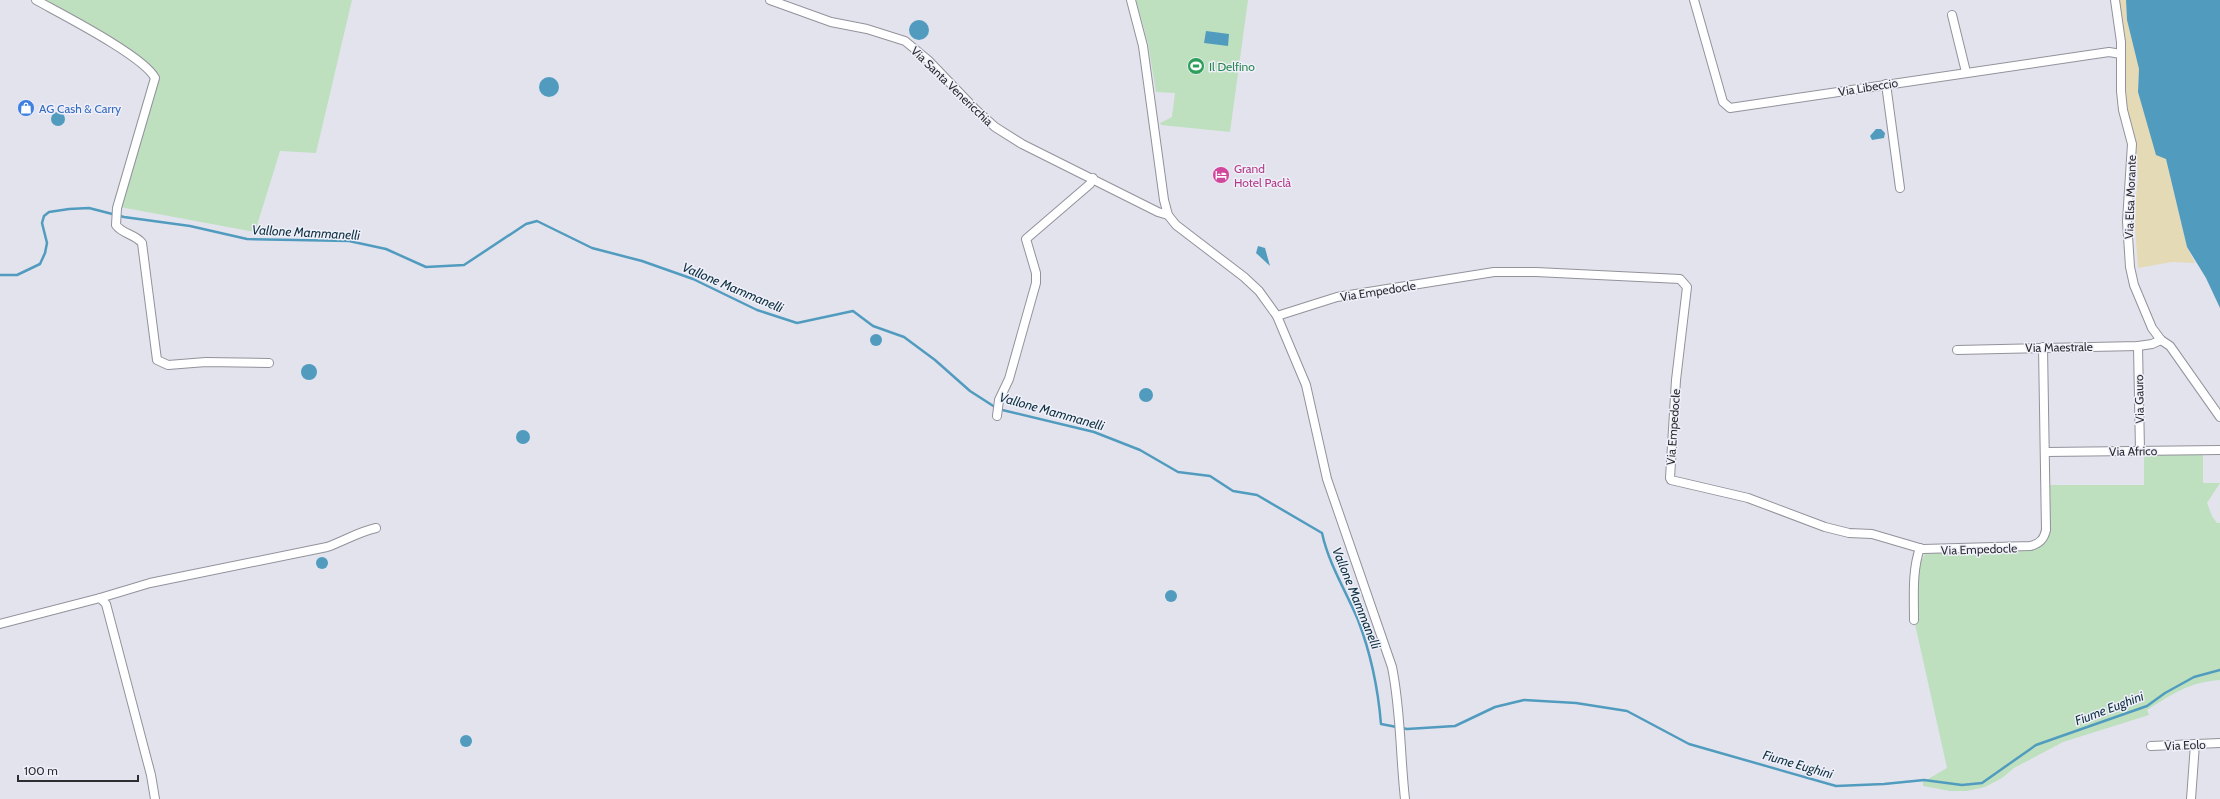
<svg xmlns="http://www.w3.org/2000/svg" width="2220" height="799" viewBox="0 0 2220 799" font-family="Cabin,sans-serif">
<rect width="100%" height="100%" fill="#e3e3ee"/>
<g fill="#bee0be">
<polygon points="39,0 352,0 316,153 280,151 255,232 120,207 159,75 137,56"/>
<polygon points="1136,0 1248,0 1230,132 1161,125 1160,123 1172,117 1175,93 1156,92 1148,43"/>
<path d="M2203,454V483H2220L2207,503L2212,516L2217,523H2220V680C2189,682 2173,694 2147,710L2149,715L2063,742L2014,768L2002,778L1985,787L1967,791H1950L1923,786V782L1947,768L1915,624L1919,565L1926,552L2042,545L2048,485H2144V455Z"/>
</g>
<polygon fill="#e4dbb6" points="2118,0 2126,0 2127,20 2139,69 2138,92 2148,122 2166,159 2187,247 2195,263 2172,262 2138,268 2134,215 2138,178 2136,144 2126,110"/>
<g fill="#519cbe">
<polygon points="2126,0 2220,0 2220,308 2206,278 2187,247 2166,159 2156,155 2138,92 2139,69 2127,20"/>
<circle cx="919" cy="30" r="10"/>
<polygon points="1206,31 1229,34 1228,46 1204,43"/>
<circle cx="549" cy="87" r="10"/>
<circle cx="58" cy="119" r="7"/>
<polygon points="1876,129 1881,129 1885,133 1884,138 1872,140 1870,136"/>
<polygon points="1258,246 1265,248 1270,266 1256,253"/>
<circle cx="876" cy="340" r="6"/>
<circle cx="309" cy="372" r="8"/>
<circle cx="1146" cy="395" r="7"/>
<circle cx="523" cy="437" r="7"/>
<circle cx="322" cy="563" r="6"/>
<circle cx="1171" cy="596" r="6"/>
<circle cx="466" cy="741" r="6"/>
</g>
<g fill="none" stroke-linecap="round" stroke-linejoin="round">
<path stroke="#519cbe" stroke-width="2.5" d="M0,275H17L40,264L45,253L47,243L42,223L44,216L49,212L69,209L89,208L124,217L190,226L247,239L349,241L386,249L426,267L464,265L526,224L537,221L592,248L642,261L693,279L757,310L797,323L853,311L873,326L904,337L935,360L970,391L998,409L1094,432L1140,450L1178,472L1210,476L1233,491L1257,495L1322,533C1329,565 1346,591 1358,620C1371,654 1378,688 1381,724L1407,729L1455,726L1495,707L1524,700L1576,703L1627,711L1689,744L1836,786L1884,784L1924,780L1962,785L1982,783L2036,745L2147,706L2165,693L2194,677L2220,670"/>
<g stroke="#92929c" stroke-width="10">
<g id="minor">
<path d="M36,0C61,14 144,56 155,78L117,208L116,225C122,234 135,234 142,243L157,360L168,365L206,362L269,363"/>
<polyline points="770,0 831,22 867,29 905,41 928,60 975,109 995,127 1022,144 1158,212 1168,215"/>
<path d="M1131,0L1143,46L1164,200L1168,215L1176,225L1244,277L1259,291L1277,316L1306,385L1327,479L1392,667C1401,711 1400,755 1405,799"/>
<polyline points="1694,0 1723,102 1730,108 2109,52 2121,54"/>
<polyline points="2115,0 2121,42 2121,91 2123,110 2132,144 2127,221 2130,267 2134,285 2152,328 2161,340 2170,346 2220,417"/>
<polyline points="1952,15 1966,72"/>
<polyline points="1886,84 1900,188"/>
<path d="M1277,316L1337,297L1494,272H1536L1680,279L1687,287L1676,380L1670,478L1671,480L1748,498L1825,527L1849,533L1872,534L1923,549L2030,546C2040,544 2044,539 2046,530L2043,347"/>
<polyline points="2138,346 2140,451"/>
<polyline points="1957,350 2138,346 2152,344 2161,340"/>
<polyline points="997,416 999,400 1009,379 1036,283 1036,273 1026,239 1090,184 1093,178"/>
<polyline points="2046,452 2220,450"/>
<path d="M100,598L150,583L327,547C344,541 358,532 376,528"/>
<path d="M1914,620C1914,597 1912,570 1920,548"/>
<polyline points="0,624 100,598 106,604 151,775 155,799"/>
<polyline points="2151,746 2220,743"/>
<polyline points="2191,799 2195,744"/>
</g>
</g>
<use href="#minor" stroke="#fff" stroke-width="8"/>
</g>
<defs>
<g id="stadium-disc" transform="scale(0.9)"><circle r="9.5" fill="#2e9e5b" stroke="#f0f0fb"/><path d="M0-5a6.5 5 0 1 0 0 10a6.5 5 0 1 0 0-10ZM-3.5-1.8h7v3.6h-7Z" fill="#fff"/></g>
<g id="shop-disc" transform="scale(0.9)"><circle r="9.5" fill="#3f7fe0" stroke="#f0f0fb"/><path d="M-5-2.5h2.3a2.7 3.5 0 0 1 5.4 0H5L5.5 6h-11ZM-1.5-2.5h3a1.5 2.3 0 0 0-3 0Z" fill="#fff"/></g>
<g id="hotel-disc" transform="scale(0.9)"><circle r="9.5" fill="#d1479c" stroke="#f0f0fb"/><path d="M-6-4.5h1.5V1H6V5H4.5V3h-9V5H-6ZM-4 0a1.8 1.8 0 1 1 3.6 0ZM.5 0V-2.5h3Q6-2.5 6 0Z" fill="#fff"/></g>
</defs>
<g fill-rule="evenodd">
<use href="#stadium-disc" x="1196" y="66"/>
<use href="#shop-disc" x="26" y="108"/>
<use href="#hotel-disc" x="1221" y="175"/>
</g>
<g text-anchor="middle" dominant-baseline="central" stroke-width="3" stroke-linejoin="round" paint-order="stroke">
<g font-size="12" fill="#27864d" stroke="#f0f0fb" text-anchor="start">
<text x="1209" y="66">Il Delfino</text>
</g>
<g font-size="12" fill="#2e2e32" stroke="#f0f0fb">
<text transform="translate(952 86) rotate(44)">Via Santa Venericchia</text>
<text transform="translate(1868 87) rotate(-9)">Via Libeccio</text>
<text transform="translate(2130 197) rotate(-88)">Via Elsa Morante</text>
<text transform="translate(1378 291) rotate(-9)">Via Empedocle</text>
<text transform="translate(2059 347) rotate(-1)">Via Maestrale</text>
<text transform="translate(2139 399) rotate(-91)">Via Gauro</text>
<text transform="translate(1673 427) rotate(-86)">Via Empedocle</text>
<text transform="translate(2133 451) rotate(-1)">Via Africo</text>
<text transform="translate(1979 549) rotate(-2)">Via Empedocle</text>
<text transform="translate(2185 745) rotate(-2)">Via Eolo</text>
</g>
<g font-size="12" fill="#366cbe" stroke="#f0f0fb" text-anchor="start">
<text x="39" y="108">AG Cash &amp; Carry</text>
</g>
<g font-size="12" fill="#b23c85" stroke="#f0f0fb" text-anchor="start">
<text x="1234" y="168">Grand<tspan x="1234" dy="14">Hotel Paclà</tspan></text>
</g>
<g font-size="13" font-style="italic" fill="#103342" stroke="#f0f0fb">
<text transform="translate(306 232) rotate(3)">Vallone Mammanelli</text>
<text transform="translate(733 287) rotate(23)">Vallone Mammanelli</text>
<text transform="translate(1052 411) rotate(16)">Vallone Mammanelli</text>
<text transform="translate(1357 598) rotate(68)">Vallone Mammanelli</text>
<text transform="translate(2109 708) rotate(-21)">Fiume Eughini</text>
<text transform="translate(1798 764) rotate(16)">Fiume Eughini</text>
</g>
</g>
<path d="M18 775v6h120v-6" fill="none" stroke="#2e2e32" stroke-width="2"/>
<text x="24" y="775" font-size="12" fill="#2e2e32" stroke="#f0f0fb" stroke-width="3" paint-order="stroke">100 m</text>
</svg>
